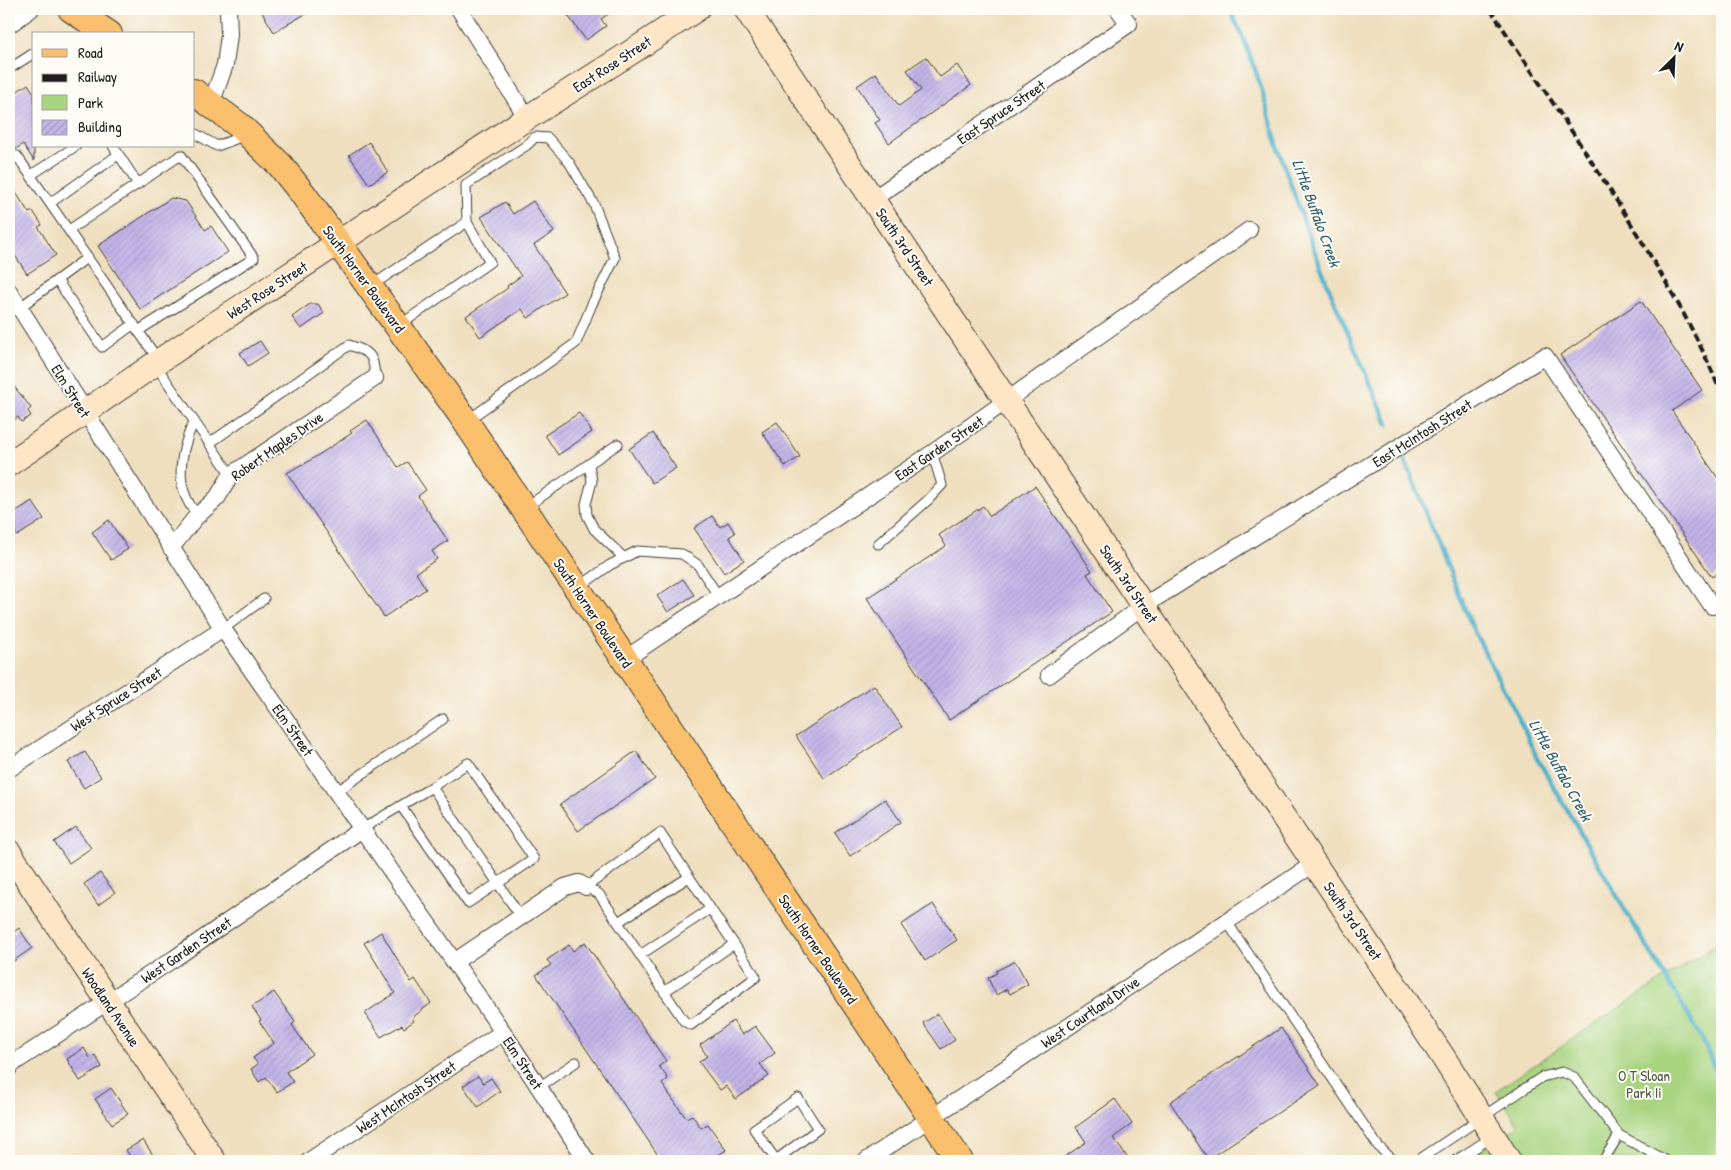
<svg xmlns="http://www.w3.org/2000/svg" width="1731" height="1170" viewBox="0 0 1731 1170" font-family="'Patrick Hand',sans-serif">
<defs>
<pattern id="building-hatch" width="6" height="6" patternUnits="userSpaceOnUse" patternTransform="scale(1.25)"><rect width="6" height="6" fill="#c2b3e7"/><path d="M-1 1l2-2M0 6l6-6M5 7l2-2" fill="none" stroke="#a699c6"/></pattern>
</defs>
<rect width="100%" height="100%" fill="#fdfcf7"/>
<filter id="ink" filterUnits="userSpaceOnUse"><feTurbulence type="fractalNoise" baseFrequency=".02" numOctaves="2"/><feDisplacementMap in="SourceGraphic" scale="10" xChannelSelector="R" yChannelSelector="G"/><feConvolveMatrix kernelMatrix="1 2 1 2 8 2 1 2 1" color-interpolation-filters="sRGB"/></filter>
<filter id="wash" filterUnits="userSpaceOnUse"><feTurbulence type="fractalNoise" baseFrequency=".0096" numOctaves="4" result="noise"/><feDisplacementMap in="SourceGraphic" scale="20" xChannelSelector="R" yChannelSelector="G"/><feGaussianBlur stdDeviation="1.12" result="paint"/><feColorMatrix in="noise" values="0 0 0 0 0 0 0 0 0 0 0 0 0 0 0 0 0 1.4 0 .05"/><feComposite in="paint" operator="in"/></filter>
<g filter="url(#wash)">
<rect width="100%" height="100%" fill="#efdfbf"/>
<polygon fill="#a9d480" stroke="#62784e" points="1722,941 1722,1161 1465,1161 1519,1126 1496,1091 1611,1013"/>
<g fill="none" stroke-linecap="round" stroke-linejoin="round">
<g stroke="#49afc8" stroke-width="4.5">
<path d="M1229,9C1251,49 1263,93 1275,137C1283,164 1293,190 1302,216C1326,287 1358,355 1388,424"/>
<polyline points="1402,453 1473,629 1525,731 1536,756 1625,910 1702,1038 1722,1086"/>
</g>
</g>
<g id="blocks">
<g fill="url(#building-hatch)">
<polygon points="260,9 314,9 274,32"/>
<polygon points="563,9 616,9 601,19 606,26 586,40"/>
<polygon points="926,57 940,77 957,65 971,85 889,143 875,123 880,120 857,86 876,73 899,106 921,90 907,70"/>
<polygon points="28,84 34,93 34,161 23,144 9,154 9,97"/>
<polygon points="369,142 388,172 369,184 349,155"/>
<polygon points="9,182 29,213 33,211 42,225 38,227 56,255 27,274 9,246"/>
<polygon points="171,198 186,201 205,230 211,226 228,252 140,309 98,246"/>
<polygon points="533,201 554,232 534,245 565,293 528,318 522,309 480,337 466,316 508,288 507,286 521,276 481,217 505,202 513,214"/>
<polygon points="1641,301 1702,390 1672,411 1722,484 1722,570 1712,577 1560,355"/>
<polygon points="310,304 318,304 324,313 301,329 292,317"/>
<polygon points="260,341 268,353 248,366 240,353"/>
<polygon points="9,380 31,408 28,411 31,416 21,422 18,417 9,423"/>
<polygon points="579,413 592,432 558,455 545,435"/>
<polygon points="367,420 398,467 407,462 426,490 418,496 448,541 432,551 437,559 416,573 426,589 384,617 287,473 302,464 303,465 352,433 350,431"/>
<polygon points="777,422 800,457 785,466 762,432"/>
<polygon points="653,433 676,468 652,483 629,449"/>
<polygon points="1035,486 1092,571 1087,574 1112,612 949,720 867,598 946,546 939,535 983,506 990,516"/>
<polygon points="32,501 44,519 17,536 9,523 9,516"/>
<polygon points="712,516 720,527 728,522 735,533 729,537 744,560 724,573 694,528"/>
<polygon points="109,520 128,549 111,560 92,532"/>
<polygon points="683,579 694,595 668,612 657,596"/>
<polygon points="874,685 902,727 824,778 796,736"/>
<polygon points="636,751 655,779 578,831 560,804"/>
<polygon points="85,752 101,777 84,788 68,762"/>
<polygon points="885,799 901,822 850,856 835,833"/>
<polygon points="76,827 91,848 69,863 54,842"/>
<polygon points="100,873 115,893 98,905 84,884"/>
<polygon points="933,904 957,940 925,961 901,925"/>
<polygon points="19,928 32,948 9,964 9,936"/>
<polygon points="381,932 411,982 415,979 431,1003 412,1018 414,1021 404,1028 402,1025 381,1037 365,1013 395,993 364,943"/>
<polygon points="585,942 666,1061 659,1066 668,1079 662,1084 686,1118 692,1115 701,1128 708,1124 726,1150 709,1161 662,1161 536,975 551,965 547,960 569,945 573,951"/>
<polygon points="1015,961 1028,984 1010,994 1007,989 996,995 988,978 997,973 996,971"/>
<polygon points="274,992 295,1022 292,1025 312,1054 286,1072 293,1082 277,1092 266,1077 259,1082 251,1069 258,1064 253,1058 274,1043 259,1021 261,1020 252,1007"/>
<polygon points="938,1014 955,1040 941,1049 923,1023"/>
<polygon points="733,1021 742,1035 755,1026 775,1053 760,1064 769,1076 736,1099 726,1086 720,1090 699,1062 707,1056 700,1045"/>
<polygon points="1281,1028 1320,1085 1208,1159 1170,1102"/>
<polygon points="84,1048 90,1058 95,1055 102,1067 80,1081 67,1059"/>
<polygon points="478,1076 483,1083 491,1078 500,1091 478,1107 463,1086"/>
<polygon points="111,1088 128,1114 112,1124 95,1099"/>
<polygon points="1115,1099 1132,1124 1113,1138 1130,1161 1059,1161 1086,1142 1076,1127"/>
<polygon points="143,1140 157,1161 133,1161 126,1150"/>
</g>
</g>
</g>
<g filter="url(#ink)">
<use href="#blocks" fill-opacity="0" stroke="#3c3934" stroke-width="1"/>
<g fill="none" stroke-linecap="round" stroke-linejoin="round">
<g stroke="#3c3934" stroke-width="11">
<g id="lane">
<polyline points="9,69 34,53"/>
<polyline points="194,133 217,146 246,135"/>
<polyline points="113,146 138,184"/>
<polyline points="9,161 17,156 159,361"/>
<polyline points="31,175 76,146"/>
<polyline points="50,203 118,155"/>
<polyline points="467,222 466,185 527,145 535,137 548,138 569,162 594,204 615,258 592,304 576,343 468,420"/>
<polyline points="69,230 181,155 254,258 138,331"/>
<polyline points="57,280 102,347 134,324"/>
<polyline points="371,286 467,222 490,262 400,325"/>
<polyline points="19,308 88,257"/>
<polyline points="155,364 231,475"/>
<path d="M194,421C180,452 172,488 198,515"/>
<path d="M210,443L349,345C370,352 374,354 375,378"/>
<polyline points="589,465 592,481 586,504 587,515 594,529 624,558"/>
<polyline points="526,507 618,444"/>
<polyline points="878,544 928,500 942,485 935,462 931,454"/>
<polyline points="579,587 610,565 637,551 682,554 698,565 719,597"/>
<polyline points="223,629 264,599"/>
<polyline points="336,792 443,719"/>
<polyline points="401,806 468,903 534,859 468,763 432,787"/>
<polyline points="362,829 432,787 521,917"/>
<polygon points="660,833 756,977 691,1025 684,1021 599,894 586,887"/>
<polyline points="618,922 689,877"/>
<polyline points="1227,922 1378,1146 1392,1159 1397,1161"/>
<polyline points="640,955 710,909"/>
<polyline points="664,992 734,944"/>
<polyline points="539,1087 576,1062"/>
<polygon points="798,1098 818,1129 776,1160 754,1129"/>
<polyline points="1417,1161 1542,1077 1562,1072 1574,1077 1619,1135 1667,1161"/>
<polyline points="1455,1161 1492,1137"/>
<polyline points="1603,1161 1619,1135"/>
</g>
</g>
<g stroke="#3c3934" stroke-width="18">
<g id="street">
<polyline points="459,9 527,118"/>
<polyline points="9,25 31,9"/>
<polyline points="211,104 225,65 229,35 228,9"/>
<polyline points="873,199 1129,24 1118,9"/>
<polyline points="9,291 223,629 503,1032 587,1161"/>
<polyline points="171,548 195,518 217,498 231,475 375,378"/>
<polyline points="625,659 931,454 1249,230"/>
<polyline points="1049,675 1143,606 1545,356 1712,606"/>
<polyline points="9,769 223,629"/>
<polyline points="454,962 565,887 579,883 586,887"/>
<polyline points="9,1068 15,1062 175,958 362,829"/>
<polyline points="309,1161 503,1032"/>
<polyline points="866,1161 1315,863"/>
</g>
</g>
<g stroke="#3c3934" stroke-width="26">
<g id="secondary">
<polyline points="746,9 1443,1057 1509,1161"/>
<polyline points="9,464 159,361 527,118 633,51 697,9"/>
<polyline points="9,852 214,1161"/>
</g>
</g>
<g stroke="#3c3934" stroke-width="28">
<g id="primary">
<polyline points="71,9 109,34"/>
<polyline points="194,92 240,126 280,165 303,194 460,413 960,1161"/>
</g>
</g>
<use href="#lane" stroke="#fff" stroke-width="9"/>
<use href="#street" stroke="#fff" stroke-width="16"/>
<use href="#secondary" stroke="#fde5c5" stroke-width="24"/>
<use href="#primary" stroke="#f9bf6d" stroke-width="26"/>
<path stroke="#1c1c1c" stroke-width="4" stroke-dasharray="8 4" stroke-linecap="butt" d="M1490,9C1542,87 1595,164 1644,245C1673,294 1702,343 1722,396"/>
</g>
</g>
<g text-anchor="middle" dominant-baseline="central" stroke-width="4" stroke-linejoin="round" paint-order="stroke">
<g font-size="15" fill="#1c1c1c" stroke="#fdfcf7">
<text transform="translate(612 64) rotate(-33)">East Rose Street</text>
<text transform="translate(1001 112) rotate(-34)">East Spruce Street</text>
<text transform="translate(905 247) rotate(56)">South 3rd Street</text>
<text transform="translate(364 279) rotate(54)">South Horner Boulevard</text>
<text transform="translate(267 290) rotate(-33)">West Rose Street</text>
<text transform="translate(71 391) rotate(58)">Elm Street</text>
<text transform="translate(1422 433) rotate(-32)">East McIntosh Street</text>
<text transform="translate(277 446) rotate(-35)">Robert Maples Drive</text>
<text transform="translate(939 448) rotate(-34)">East Garden Street</text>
<text transform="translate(1129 584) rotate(56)">South 3rd Street</text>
<text transform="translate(593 613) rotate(56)">South Horner Boulevard</text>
<text transform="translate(116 699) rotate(-33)">West Spruce Street</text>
<text transform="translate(293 730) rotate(55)">Elm Street</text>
<text transform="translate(1353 921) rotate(56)">South 3rd Street</text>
<text transform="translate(818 949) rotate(56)">South Horner Boulevard</text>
<text transform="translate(186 950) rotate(-34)">West Garden Street</text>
<text transform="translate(111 1007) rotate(56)">Woodland Avenue</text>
<text transform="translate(1090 1012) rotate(-34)">West Courtland Drive</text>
<text transform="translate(523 1063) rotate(57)">Elm Street</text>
<text transform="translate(406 1097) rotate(-34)">West McIntosh Street</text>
</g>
<g font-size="15" fill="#4d5c3f" stroke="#fdfcf7">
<text x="1644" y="1075">O T Sloan<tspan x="1644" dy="17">Park Ii</tspan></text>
</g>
<g font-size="16" font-style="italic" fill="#305e69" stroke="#fdfcf7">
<text transform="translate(1317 213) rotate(70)">Little Buffalo Creek</text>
<text transform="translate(1561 770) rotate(61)">Little Buffalo Creek</text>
</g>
</g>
<rect width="1731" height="1170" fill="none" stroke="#fdfcf7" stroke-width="30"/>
<rect x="32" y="32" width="162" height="115" fill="#fdfcf7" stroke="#a3a29f"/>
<rect x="42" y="49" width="25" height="8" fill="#f9bf6d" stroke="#a3a29f"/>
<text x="78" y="58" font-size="15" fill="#1c1c1c">Road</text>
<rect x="42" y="74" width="25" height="8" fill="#1c1c1c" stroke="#a3a29f"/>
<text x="78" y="82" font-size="15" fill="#1c1c1c">Railway</text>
<rect x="42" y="95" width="25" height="15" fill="#a9d480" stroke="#a3a29f"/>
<text x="78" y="108" font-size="15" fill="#1c1c1c">Park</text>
<rect x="42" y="120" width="25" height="15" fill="url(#building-hatch)" stroke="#a3a29f"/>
<text x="78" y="132" font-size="15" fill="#1c1c1c">Building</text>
<g transform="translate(1674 58) rotate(24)" stroke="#fdfcf7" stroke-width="4" paint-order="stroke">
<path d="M0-4L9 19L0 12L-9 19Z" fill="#1c1c1c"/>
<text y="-8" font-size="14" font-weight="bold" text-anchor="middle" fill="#1c1c1c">N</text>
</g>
</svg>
